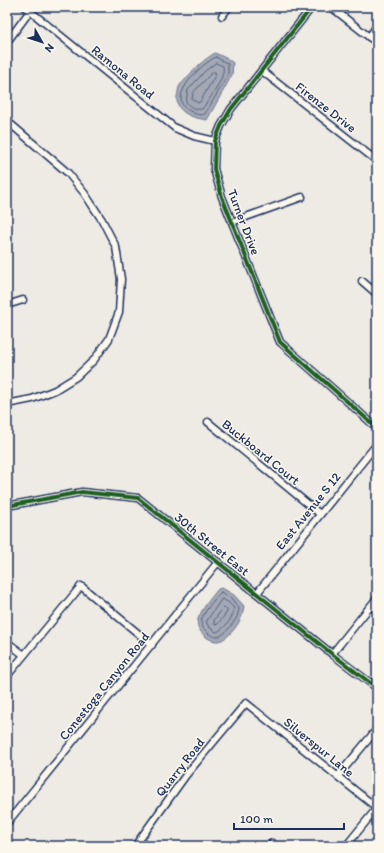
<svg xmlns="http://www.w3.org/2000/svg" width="384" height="853" viewBox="0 0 384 853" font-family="Itim,sans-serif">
<rect width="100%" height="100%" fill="#eeebe4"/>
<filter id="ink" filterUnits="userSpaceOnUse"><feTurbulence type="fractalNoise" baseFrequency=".025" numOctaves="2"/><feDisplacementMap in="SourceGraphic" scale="8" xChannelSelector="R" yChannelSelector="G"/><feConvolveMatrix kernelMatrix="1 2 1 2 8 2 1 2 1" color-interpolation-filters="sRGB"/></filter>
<g filter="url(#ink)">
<g fill="#a3a8b4" stroke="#6d7892">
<path d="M215,53L228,59L233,63L232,75L207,120C193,118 175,113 177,96C178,93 178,89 179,87C180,84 183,82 185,80C194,69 203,60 215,53Z"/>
<path d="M222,588L234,595L244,606C243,610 243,615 241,618C237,627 227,640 218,641C208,642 194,629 198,619C202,608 211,598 218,589Z"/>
</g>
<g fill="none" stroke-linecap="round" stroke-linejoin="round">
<g stroke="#515f80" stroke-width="1">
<path d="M216,57L228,64V75L205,114C200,116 195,114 190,111C164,99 201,64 216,57Z"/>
<path d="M216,63L223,66C226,77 209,100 202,109C196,110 188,107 186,101L188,90L205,71Z"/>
<polygon points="213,72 215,72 216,74 200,102 198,103 192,99 193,93"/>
<path d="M221,592L231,598L239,608C238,617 235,621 229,628C221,638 214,641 204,629C202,627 201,624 201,621C203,613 215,598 221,592Z"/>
<path d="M222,599L228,602L234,608C234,617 224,630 216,632L209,627L206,622L212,613Z"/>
<polygon points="224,607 227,610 227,612 218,624 215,625 214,621"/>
</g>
<g stroke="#1b2f5e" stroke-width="9">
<g id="minor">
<polyline points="25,7 175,128 194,136 215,141"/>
<polyline points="312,7 231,109 221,126 215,141 214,169 222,197 280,342 377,428"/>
<polyline points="331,7 377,43"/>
<polyline points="222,16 229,7"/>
<polyline points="369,37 377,26"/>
<polyline points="7,42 30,11"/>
<polyline points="262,71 377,161"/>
<polyline points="7,121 68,173 85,194 102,220 116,247 121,279 119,312 109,339 94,360 76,377 55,390 32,399 7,404"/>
<polyline points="232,222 302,197"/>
<polyline points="362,281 377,294"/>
<polyline points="7,305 23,300"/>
<polyline points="208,422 320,514"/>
<polyline points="7,506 82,492 138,498 332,654 377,688"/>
<polyline points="257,593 377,444"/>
<polyline points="371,606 377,611"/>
<polyline points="7,642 24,655"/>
<polyline points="332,654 377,598"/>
<polyline points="7,676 81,586 152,645"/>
<polyline points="338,776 377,729"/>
<polyline points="7,823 218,562"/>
<polyline points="272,843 274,846"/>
<polyline points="135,846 186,775 246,703 377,808"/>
<polyline points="346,846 377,808"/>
</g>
</g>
<use href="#minor" stroke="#fbf7ec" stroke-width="6"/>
<g stroke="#fbf7ec" stroke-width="6">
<g id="cycleway">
<polyline points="312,7 231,109 221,126 215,141 214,169 222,197 280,342 377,428"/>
<polyline points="7,506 82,492 138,498 332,654 377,688"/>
</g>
</g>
<use href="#cycleway" stroke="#1b5e20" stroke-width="4"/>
</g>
</g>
<g text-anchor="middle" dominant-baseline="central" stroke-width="3" stroke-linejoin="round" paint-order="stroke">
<g font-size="13" fill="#1b2f5e" stroke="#fbf7ec">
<text transform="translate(123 72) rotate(39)">Ramona Road</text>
<text transform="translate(326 107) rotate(38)">Firenze Drive</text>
<text transform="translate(244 222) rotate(69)">Turner Drive</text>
<text transform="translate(261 452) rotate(39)">Buckboard Court</text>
<text transform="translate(308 511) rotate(-51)">East Avenue S 12</text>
<text transform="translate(212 544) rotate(39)">30th Street East</text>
<text transform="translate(104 686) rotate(-51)">Conestoga Canyon Road</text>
<text transform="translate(319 747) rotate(39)">Silverspur Lane</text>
<text transform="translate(180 767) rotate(-52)">Quarry Road</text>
</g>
</g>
<rect width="384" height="853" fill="none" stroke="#fbf7ec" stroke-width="24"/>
<rect x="12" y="12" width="360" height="829" fill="none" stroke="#1b2f5e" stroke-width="1.5" filter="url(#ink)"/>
<g transform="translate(42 42) rotate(129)" stroke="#fbf7ec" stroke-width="3" paint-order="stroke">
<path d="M0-3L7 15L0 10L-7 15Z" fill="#1b2f5e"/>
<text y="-6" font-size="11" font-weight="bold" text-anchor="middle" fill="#1b2f5e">N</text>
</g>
<path d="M234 823v6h110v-6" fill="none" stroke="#1b2f5e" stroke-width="2"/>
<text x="240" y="823" font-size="12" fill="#1b2f5e" stroke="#fbf7ec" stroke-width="3" paint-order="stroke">100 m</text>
</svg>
